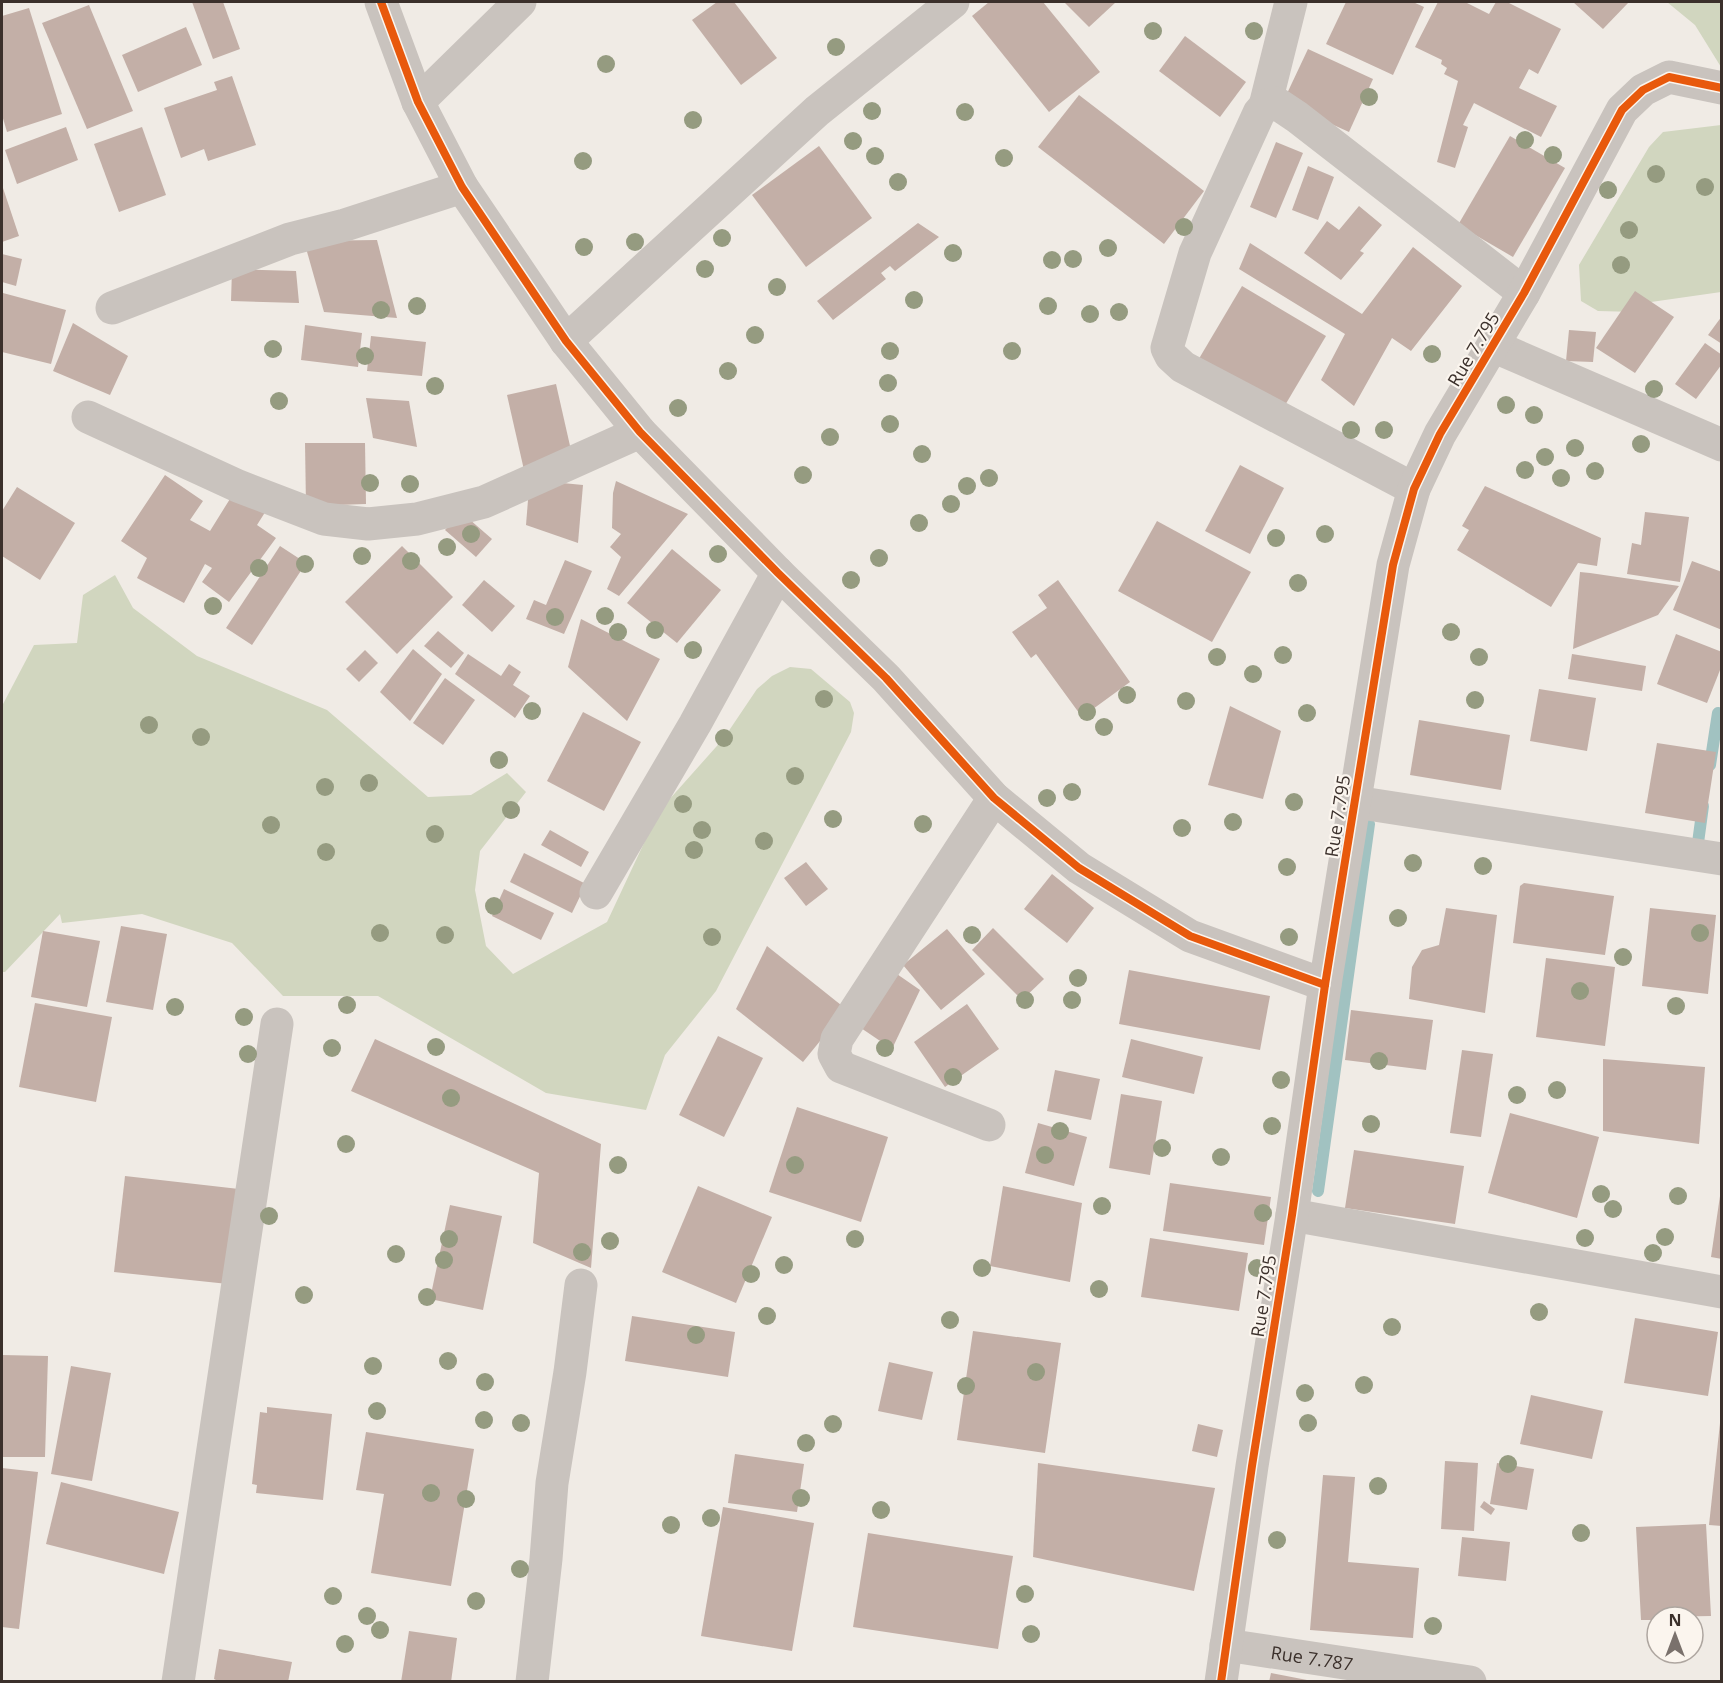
<svg xmlns="http://www.w3.org/2000/svg" width="1723" height="1683" viewBox="0 0 1723 1683" font-family="'Open Sans',sans-serif">
<rect width="100%" height="100%" fill="#f0ebe5"/>
<g fill="#d1d6bf">
<polygon points="1667,2 1721,2 1721,67 1695,25"/>
<polygon points="1721,125 1721,292 1651,302 1636,312 1598,311 1581,301 1579,265 1649,147 1663,132"/>
<polygon points="115,575 133,608 197,656 327,710 428,797 471,795 507,773 526,792 480,851 475,890 486,946 513,974 607,922 659,811 724,738 757,689 772,676 790,667 811,669 850,702 854,713 851,732 716,991 665,1055 646,1110 546,1093 378,996 283,996 232,943 142,914 62,923 60,914 5,972 2,972 2,706 34,645 77,643 83,595"/>
</g>
<g fill="none" stroke-linecap="round" stroke-linejoin="round">
<g stroke="#a1c2c1" stroke-width="12">
<polyline points="1710,765 1718,713"/>
<polyline points="1697,850 1703,806"/>
<polyline points="1318,1191 1369,824"/>
</g>
</g>
<g fill="#c3afa7">
<polygon points="192,2 223,2 240,49 213,59"/>
<polygon points="717,2 734,2 777,58 741,85 692,20"/>
<polygon points="989,2 1043,2 1100,72 1049,112 972,16"/>
<polygon points="1064,2 1116,2 1089,27"/>
<polygon points="1346,2 1413,2 1424,7 1393,75 1326,44"/>
<polygon points="1438,2 1465,2 1489,14 1496,2 1507,2 1561,29 1538,74 1529,69 1519,88 1557,106 1541,137 1474,103 1463,125 1468,127 1455,168 1437,162 1458,81 1444,74 1447,68 1441,64 1442,60 1415,47"/>
<polygon points="1573,2 1629,2 1603,29"/>
<polygon points="89,5 133,111 87,129 42,23"/>
<polygon points="29,8 62,114 7,132 2,115 2,16"/>
<polygon points="186,27 202,65 138,92 122,55"/>
<polygon points="1185,36 1246,82 1220,117 1159,71"/>
<polygon points="1308,49 1373,79 1349,132 1283,102"/>
<polygon points="232,76 256,145 208,161 204,149 181,158 164,108 217,90 214,82"/>
<polygon points="1079,95 1204,191 1164,244 1038,147"/>
<polygon points="66,127 78,160 17,184 5,150"/>
<polygon points="142,127 166,195 119,212 94,144"/>
<polygon points="1510,136 1565,168 1513,257 1458,225"/>
<polygon points="1276,142 1303,153 1276,218 1250,207"/>
<polygon points="819,146 872,218 806,267 752,195"/>
<polygon points="1308,166 1334,177 1318,220 1292,210"/>
<polygon points="2,185 19,236 2,242"/>
<polygon points="1359,206 1382,225 1360,251 1364,253 1341,280 1304,253 1327,221 1339,230"/>
<polygon points="918,223 939,237 895,271 890,266 881,273 886,279 833,320 817,301"/>
<polygon points="377,240 397,318 324,312 304,241"/>
<polygon points="1250,243 1362,314 1413,247 1462,286 1411,351 1392,338 1354,406 1321,380 1345,334 1239,269"/>
<polygon points="2,254 22,259 16,286 2,282"/>
<polygon points="232,269 296,271 299,303 231,301"/>
<polygon points="1242,286 1326,336 1281,412 1197,362"/>
<polygon points="1635,291 1674,317 1635,373 1596,348"/>
<polygon points="3,293 66,310 51,364 2,352 2,300"/>
<polygon points="1722,316 1722,344 1708,335"/>
<polygon points="73,323 128,356 110,395 53,371"/>
<polygon points="305,325 362,333 358,367 301,360"/>
<polygon points="1569,330 1596,332 1593,362 1566,361"/>
<polygon points="371,336 426,342 422,376 367,371"/>
<polygon points="1705,343 1722,355 1722,364 1696,399 1675,384"/>
<polygon points="556,384 573,459 524,470 507,395"/>
<polygon points="366,398 409,401 417,447 373,438"/>
<polygon points="305,443 365,443 366,504 306,506"/>
<polygon points="1240,465 1284,488 1250,554 1205,531"/>
<polygon points="165,475 203,501 190,520 210,531 238,486 269,506 257,525 276,538 229,602 202,582 212,568 205,564 184,603 137,578 147,558 121,541"/>
<polygon points="542,481 583,485 578,543 526,525 529,488"/>
<polygon points="616,481 688,514 619,596 607,589 621,557 610,547 621,534 612,528 613,493"/>
<polygon points="1485,486 1601,538 1597,566 1578,563 1551,607 1457,550 1469,530 1462,526"/>
<polygon points="17,487 75,523 40,580 2,556 2,511"/>
<polygon points="461,512 492,539 476,557 445,530"/>
<polygon points="1645,512 1689,517 1680,582 1627,574 1632,543 1641,545"/>
<polygon points="1157,521 1251,572 1212,642 1118,591"/>
<polygon points="280,546 306,563 252,645 226,628"/>
<polygon points="402,546 453,597 397,654 345,602"/>
<polygon points="672,549 721,590 677,643 627,603"/>
<polygon points="565,560 592,571 564,634 526,619 534,600 546,605"/>
<polygon points="1692,561 1722,572 1722,630 1673,610"/>
<polygon points="1580,572 1590,573 1679,586 1658,615 1573,649"/>
<polygon points="484,580 515,606 492,632 462,605"/>
<polygon points="1058,580 1130,682 1082,717 1036,654 1031,658 1012,632 1047,608 1038,595"/>
<polygon points="581,619 660,659 627,721 568,667"/>
<polygon points="438,631 464,653 451,668 424,646"/>
<polygon points="1676,634 1722,652 1722,665 1707,703 1657,684"/>
<polygon points="413,649 442,674 410,721 380,692"/>
<polygon points="365,650 378,663 359,682 346,669"/>
<polygon points="468,654 501,676 509,664 521,672 513,685 530,696 515,718 455,674"/>
<polygon points="1572,654 1646,666 1642,691 1568,679"/>
<polygon points="445,678 475,700 443,745 413,723"/>
<polygon points="1539,689 1596,698 1587,751 1530,741"/>
<polygon points="1230,706 1281,731 1263,799 1208,785"/>
<polygon points="583,712 641,742 604,811 547,781"/>
<polygon points="1419,720 1510,735 1501,790 1410,775"/>
<polygon points="1657,743 1716,752 1705,823 1645,813"/>
<polygon points="550,830 589,852 581,867 541,845"/>
<polygon points="524,853 586,884 572,913 510,882"/>
<polygon points="806,862 828,889 806,906 784,878"/>
<polygon points="1052,874 1094,908 1067,943 1024,909"/>
<polygon points="1524,883 1614,896 1605,955 1513,943 1520,886"/>
<polygon points="504,889 554,913 541,940 492,916"/>
<polygon points="1446,908 1497,915 1485,1013 1409,999 1412,967 1422,950 1439,945"/>
<polygon points="1650,908 1716,915 1708,994 1642,986"/>
<polygon points="121,926 167,934 153,1010 106,1002"/>
<polygon points="993,928 1044,979 1022,1000 972,950"/>
<polygon points="947,929 985,974 941,1010 903,965"/>
<polygon points="43,931 100,941 87,1007 31,997"/>
<polygon points="767,946 846,1009 803,1062 736,1009"/>
<polygon points="1546,958 1615,967 1605,1046 1536,1037"/>
<polygon points="1129,970 1270,996 1260,1050 1119,1024"/>
<polygon points="894,972 920,990 892,1049 858,1026"/>
<polygon points="35,1003 112,1017 96,1102 19,1087"/>
<polygon points="967,1004 999,1049 945,1087 914,1042"/>
<polygon points="1351,1010 1433,1020 1426,1070 1345,1060"/>
<polygon points="718,1036 763,1058 724,1137 679,1115"/>
<polygon points="375,1039 601,1144 591,1268 533,1243 539,1173 351,1091"/>
<polygon points="1131,1039 1203,1057 1194,1094 1122,1077"/>
<polygon points="1462,1050 1493,1054 1481,1137 1450,1133"/>
<polygon points="1603,1059 1705,1067 1699,1144 1603,1131"/>
<polygon points="1055,1070 1100,1079 1091,1120 1047,1111"/>
<polygon points="1121,1094 1162,1101 1150,1175 1109,1168"/>
<polygon points="797,1107 888,1137 861,1222 769,1192"/>
<polygon points="1510,1113 1599,1137 1577,1218 1488,1193"/>
<polygon points="1038,1123 1087,1137 1074,1186 1025,1173"/>
<polygon points="1354,1150 1464,1166 1455,1224 1345,1208"/>
<polygon points="125,1176 239,1189 228,1284 114,1272"/>
<polygon points="1170,1183 1271,1197 1264,1245 1163,1231"/>
<polygon points="698,1186 772,1217 736,1303 662,1272"/>
<polygon points="1003,1186 1082,1203 1070,1282 990,1266"/>
<polygon points="1720,1196 1722,1196 1722,1259 1711,1257"/>
<polygon points="450,1205 502,1216 483,1310 430,1299"/>
<polygon points="1150,1238 1248,1253 1239,1311 1141,1297"/>
<polygon points="632,1316 735,1332 728,1377 625,1361"/>
<polygon points="1635,1318 1718,1332 1708,1396 1624,1383"/>
<polygon points="973,1331 1061,1343 1045,1453 957,1440"/>
<polygon points="2,1355 48,1356 45,1457 2,1457"/>
<polygon points="889,1362 933,1372 922,1420 878,1411"/>
<polygon points="71,1366 111,1373 92,1481 51,1474"/>
<polygon points="1531,1395 1603,1411 1592,1459 1520,1444"/>
<polygon points="267,1407 332,1414 323,1500 256,1493 257,1485 252,1484 260,1412 267,1413"/>
<polygon points="1720,1423 1722,1423 1722,1526 1709,1525"/>
<polygon points="1198,1424 1223,1430 1217,1457 1192,1451"/>
<polygon points="366,1432 474,1449 451,1586 371,1573 384,1494 356,1490"/>
<polygon points="735,1454 804,1464 797,1512 728,1503"/>
<polygon points="1445,1461 1478,1463 1474,1531 1441,1529"/>
<polygon points="1038,1463 1215,1488 1194,1591 1033,1557"/>
<polygon points="1497,1463 1534,1469 1527,1510 1490,1504"/>
<polygon points="2,1468 38,1472 19,1629 2,1627"/>
<polygon points="1323,1475 1355,1477 1348,1562 1419,1568 1413,1638 1310,1630"/>
<polygon points="61,1482 179,1512 164,1574 46,1544"/>
<polygon points="1484,1501 1495,1509 1491,1515 1480,1507"/>
<polygon points="723,1507 814,1523 792,1651 701,1636"/>
<polygon points="1706,1524 1711,1616 1657,1617 1657,1620 1641,1620 1636,1527"/>
<polygon points="868,1533 1013,1556 998,1649 853,1627"/>
<polygon points="1462,1537 1510,1542 1506,1581 1458,1576"/>
<polygon points="409,1631 457,1638 451,1682 401,1682"/>
<polygon points="219,1649 292,1662 288,1682 220,1682 214,1679"/>
<polygon points="1271,1673 1307,1680 1307,1682 1269,1682"/>
</g>
<g fill="none" stroke-linecap="round" stroke-linejoin="round">
<g stroke="#c9c3be" stroke-width="33">
<polyline points="381,2 418,102 462,187 566,341 640,432 778,573 886,678 994,798 1079,868 1190,936 1325,985"/>
<polyline points="418,102 520,2"/>
<polyline points="1265,106 1291,2"/>
<polyline points="112,308 290,239 345,225 462,187"/>
<polyline points="566,341 817,111 953,2"/>
<polyline points="1493,346 1722,445"/>
<polyline points="88,417 238,486 324,519 368,524 417,519 484,502 640,432"/>
<polyline points="1414,489 1183,367 1171,356 1167,348 1195,253 1259,113 1265,106 1276,103 1297,117 1524,293"/>
<polyline points="1355,802 1722,859"/>
<polyline points="596,893 695,724 778,573"/>
<polyline points="989,1125 841,1067 834,1054 837,1039 994,798"/>
<polyline points="1292,1215 1722,1292"/>
<path id="s1" d="M1226,1645L1470,1682"/>
<polyline points="178,1682 277,1024"/>
<polyline points="532,1682 546,1559 552,1483 570,1372 581,1285"/>
<polyline points="1221,1682 1252,1466 1292,1215 1325,985 1393,565 1414,489 1440,434 1524,293 1622,110 1643,90 1669,77 1722,88"/>
</g>
<g stroke="#fbf5ee" stroke-width="11">
<g id="cycleway">
<polyline points="381,2 418,102 462,187 566,341 640,432 778,573 886,678 994,798 1079,868 1190,936 1325,985"/>
<polyline points="1221,1682 1252,1466 1292,1215 1325,985 1393,565 1414,489 1440,434 1524,293 1622,110 1643,90 1669,77 1722,88"/>
</g>
</g>
<use href="#cycleway" stroke="#e8590c" stroke-width="8"/>
</g>
<g fill="#959b80">
<circle cx="1153" cy="31" r="9"/>
<circle cx="1254" cy="31" r="9"/>
<circle cx="836" cy="47" r="9"/>
<circle cx="606" cy="64" r="9"/>
<circle cx="1369" cy="97" r="9"/>
<circle cx="872" cy="111" r="9"/>
<circle cx="965" cy="112" r="9"/>
<circle cx="693" cy="120" r="9"/>
<circle cx="1525" cy="140" r="9"/>
<circle cx="853" cy="141" r="9"/>
<circle cx="1553" cy="155" r="9"/>
<circle cx="875" cy="156" r="9"/>
<circle cx="1004" cy="158" r="9"/>
<circle cx="583" cy="161" r="9"/>
<circle cx="1656" cy="174" r="9"/>
<circle cx="898" cy="182" r="9"/>
<circle cx="1705" cy="187" r="9"/>
<circle cx="1608" cy="190" r="9"/>
<circle cx="1184" cy="227" r="9"/>
<circle cx="1629" cy="230" r="9"/>
<circle cx="722" cy="238" r="9"/>
<circle cx="635" cy="242" r="9"/>
<circle cx="584" cy="247" r="9"/>
<circle cx="1108" cy="248" r="9"/>
<circle cx="953" cy="253" r="9"/>
<circle cx="1073" cy="259" r="9"/>
<circle cx="1052" cy="260" r="9"/>
<circle cx="1621" cy="265" r="9"/>
<circle cx="705" cy="269" r="9"/>
<circle cx="777" cy="287" r="9"/>
<circle cx="914" cy="300" r="9"/>
<circle cx="417" cy="306" r="9"/>
<circle cx="1048" cy="306" r="9"/>
<circle cx="381" cy="310" r="9"/>
<circle cx="1119" cy="312" r="9"/>
<circle cx="1090" cy="314" r="9"/>
<circle cx="755" cy="335" r="9"/>
<circle cx="273" cy="349" r="9"/>
<circle cx="890" cy="351" r="9"/>
<circle cx="1012" cy="351" r="9"/>
<circle cx="1432" cy="354" r="9"/>
<circle cx="365" cy="356" r="9"/>
<circle cx="728" cy="371" r="9"/>
<circle cx="888" cy="383" r="9"/>
<circle cx="435" cy="386" r="9"/>
<circle cx="1654" cy="389" r="9"/>
<circle cx="279" cy="401" r="9"/>
<circle cx="1506" cy="405" r="9"/>
<circle cx="678" cy="408" r="9"/>
<circle cx="1534" cy="415" r="9"/>
<circle cx="890" cy="424" r="9"/>
<circle cx="1351" cy="430" r="9"/>
<circle cx="1384" cy="430" r="9"/>
<circle cx="830" cy="437" r="9"/>
<circle cx="1641" cy="444" r="9"/>
<circle cx="1575" cy="448" r="9"/>
<circle cx="922" cy="454" r="9"/>
<circle cx="1545" cy="457" r="9"/>
<circle cx="1525" cy="470" r="9"/>
<circle cx="1595" cy="471" r="9"/>
<circle cx="803" cy="475" r="9"/>
<circle cx="989" cy="478" r="9"/>
<circle cx="1561" cy="478" r="9"/>
<circle cx="370" cy="483" r="9"/>
<circle cx="410" cy="484" r="9"/>
<circle cx="967" cy="486" r="9"/>
<circle cx="951" cy="504" r="9"/>
<circle cx="919" cy="523" r="9"/>
<circle cx="471" cy="534" r="9"/>
<circle cx="1325" cy="534" r="9"/>
<circle cx="1276" cy="538" r="9"/>
<circle cx="447" cy="547" r="9"/>
<circle cx="718" cy="554" r="9"/>
<circle cx="362" cy="556" r="9"/>
<circle cx="879" cy="558" r="9"/>
<circle cx="411" cy="561" r="9"/>
<circle cx="305" cy="564" r="9"/>
<circle cx="259" cy="568" r="9"/>
<circle cx="851" cy="580" r="9"/>
<circle cx="1298" cy="583" r="9"/>
<circle cx="213" cy="606" r="9"/>
<circle cx="605" cy="616" r="9"/>
<circle cx="555" cy="617" r="9"/>
<circle cx="655" cy="630" r="9"/>
<circle cx="618" cy="632" r="9"/>
<circle cx="1451" cy="632" r="9"/>
<circle cx="693" cy="650" r="9"/>
<circle cx="1283" cy="655" r="9"/>
<circle cx="1217" cy="657" r="9"/>
<circle cx="1479" cy="657" r="9"/>
<circle cx="1253" cy="674" r="9"/>
<circle cx="1127" cy="695" r="9"/>
<circle cx="824" cy="699" r="9"/>
<circle cx="1475" cy="700" r="9"/>
<circle cx="1186" cy="701" r="9"/>
<circle cx="532" cy="711" r="9"/>
<circle cx="1087" cy="712" r="9"/>
<circle cx="1307" cy="713" r="9"/>
<circle cx="149" cy="725" r="9"/>
<circle cx="1104" cy="727" r="9"/>
<circle cx="201" cy="737" r="9"/>
<circle cx="724" cy="738" r="9"/>
<circle cx="499" cy="760" r="9"/>
<circle cx="795" cy="776" r="9"/>
<circle cx="369" cy="783" r="9"/>
<circle cx="325" cy="787" r="9"/>
<circle cx="1072" cy="792" r="9"/>
<circle cx="1047" cy="798" r="9"/>
<circle cx="1294" cy="802" r="9"/>
<circle cx="683" cy="804" r="9"/>
<circle cx="511" cy="810" r="9"/>
<circle cx="833" cy="819" r="9"/>
<circle cx="1233" cy="822" r="9"/>
<circle cx="923" cy="824" r="9"/>
<circle cx="271" cy="825" r="9"/>
<circle cx="1182" cy="828" r="9"/>
<circle cx="702" cy="830" r="9"/>
<circle cx="435" cy="834" r="9"/>
<circle cx="764" cy="841" r="9"/>
<circle cx="694" cy="850" r="9"/>
<circle cx="326" cy="852" r="9"/>
<circle cx="1413" cy="863" r="9"/>
<circle cx="1483" cy="866" r="9"/>
<circle cx="1287" cy="867" r="9"/>
<circle cx="494" cy="906" r="9"/>
<circle cx="1398" cy="918" r="9"/>
<circle cx="380" cy="933" r="9"/>
<circle cx="1700" cy="933" r="9"/>
<circle cx="445" cy="935" r="9"/>
<circle cx="972" cy="935" r="9"/>
<circle cx="712" cy="937" r="9"/>
<circle cx="1289" cy="937" r="9"/>
<circle cx="1623" cy="957" r="9"/>
<circle cx="1078" cy="978" r="9"/>
<circle cx="1580" cy="991" r="9"/>
<circle cx="1025" cy="1000" r="9"/>
<circle cx="1072" cy="1000" r="9"/>
<circle cx="347" cy="1005" r="9"/>
<circle cx="1676" cy="1006" r="9"/>
<circle cx="175" cy="1007" r="9"/>
<circle cx="244" cy="1017" r="9"/>
<circle cx="436" cy="1047" r="9"/>
<circle cx="332" cy="1048" r="9"/>
<circle cx="885" cy="1048" r="9"/>
<circle cx="248" cy="1054" r="9"/>
<circle cx="1379" cy="1061" r="9"/>
<circle cx="953" cy="1077" r="9"/>
<circle cx="1281" cy="1080" r="9"/>
<circle cx="1557" cy="1090" r="9"/>
<circle cx="1517" cy="1095" r="9"/>
<circle cx="451" cy="1098" r="9"/>
<circle cx="1371" cy="1124" r="9"/>
<circle cx="1272" cy="1126" r="9"/>
<circle cx="1060" cy="1131" r="9"/>
<circle cx="346" cy="1144" r="9"/>
<circle cx="1162" cy="1148" r="9"/>
<circle cx="1045" cy="1155" r="9"/>
<circle cx="1221" cy="1157" r="9"/>
<circle cx="618" cy="1165" r="9"/>
<circle cx="795" cy="1165" r="9"/>
<circle cx="1601" cy="1194" r="9"/>
<circle cx="1678" cy="1196" r="9"/>
<circle cx="1102" cy="1206" r="9"/>
<circle cx="1613" cy="1209" r="9"/>
<circle cx="1263" cy="1213" r="9"/>
<circle cx="269" cy="1216" r="9"/>
<circle cx="1665" cy="1237" r="9"/>
<circle cx="1585" cy="1238" r="9"/>
<circle cx="449" cy="1239" r="9"/>
<circle cx="855" cy="1239" r="9"/>
<circle cx="610" cy="1241" r="9"/>
<circle cx="582" cy="1252" r="9"/>
<circle cx="1653" cy="1253" r="9"/>
<circle cx="396" cy="1254" r="9"/>
<circle cx="444" cy="1260" r="9"/>
<circle cx="784" cy="1265" r="9"/>
<circle cx="982" cy="1268" r="9"/>
<circle cx="1257" cy="1268" r="9"/>
<circle cx="751" cy="1274" r="9"/>
<circle cx="1099" cy="1289" r="9"/>
<circle cx="304" cy="1295" r="9"/>
<circle cx="427" cy="1297" r="9"/>
<circle cx="1539" cy="1312" r="9"/>
<circle cx="767" cy="1316" r="9"/>
<circle cx="950" cy="1320" r="9"/>
<circle cx="1392" cy="1327" r="9"/>
<circle cx="696" cy="1335" r="9"/>
<circle cx="448" cy="1361" r="9"/>
<circle cx="373" cy="1366" r="9"/>
<circle cx="1036" cy="1372" r="9"/>
<circle cx="485" cy="1382" r="9"/>
<circle cx="1364" cy="1385" r="9"/>
<circle cx="966" cy="1386" r="9"/>
<circle cx="1305" cy="1393" r="9"/>
<circle cx="377" cy="1411" r="9"/>
<circle cx="484" cy="1420" r="9"/>
<circle cx="521" cy="1423" r="9"/>
<circle cx="1308" cy="1423" r="9"/>
<circle cx="833" cy="1424" r="9"/>
<circle cx="806" cy="1443" r="9"/>
<circle cx="1508" cy="1464" r="9"/>
<circle cx="1378" cy="1486" r="9"/>
<circle cx="431" cy="1493" r="9"/>
<circle cx="801" cy="1498" r="9"/>
<circle cx="466" cy="1499" r="9"/>
<circle cx="881" cy="1510" r="9"/>
<circle cx="711" cy="1518" r="9"/>
<circle cx="671" cy="1525" r="9"/>
<circle cx="1581" cy="1533" r="9"/>
<circle cx="1277" cy="1540" r="9"/>
<circle cx="520" cy="1569" r="9"/>
<circle cx="1025" cy="1594" r="9"/>
<circle cx="333" cy="1596" r="9"/>
<circle cx="476" cy="1601" r="9"/>
<circle cx="367" cy="1616" r="9"/>
<circle cx="1433" cy="1626" r="9"/>
<circle cx="380" cy="1630" r="9"/>
<circle cx="1031" cy="1634" r="9"/>
<circle cx="345" cy="1644" r="9"/>
</g>
<g text-anchor="middle" dominant-baseline="central" stroke-width="4.5" stroke-linejoin="round" paint-order="stroke">
<g font-size="18" fill="#3b302b" stroke="#fbf5ee">
<text transform="translate(1473 349) rotate(-59)">Rue 7.795</text>
<text transform="translate(1337 816) rotate(-81)">Rue 7.795</text>
<text transform="translate(1263 1296) rotate(-81)">Rue 7.795</text>
<text stroke="none"><textPath href="#s1" startOffset="87">Rue 7.787</textPath></text>
</g>
</g>
<rect width="1723" height="1683" fill="none" stroke="#3b302b" stroke-width="6"/>
<g transform="translate(1675 1635)"><circle r="28" fill="#fbf5ee" stroke="#aea6a0" stroke-width="1.5"/>
<path d="M0-4.5L10 22L0 15L-10 22Z" fill="#7a716c"/>
<text y="-9" font-size="16" font-weight="bold" text-anchor="middle" fill="#3b302b">N</text>
</g>
</svg>
